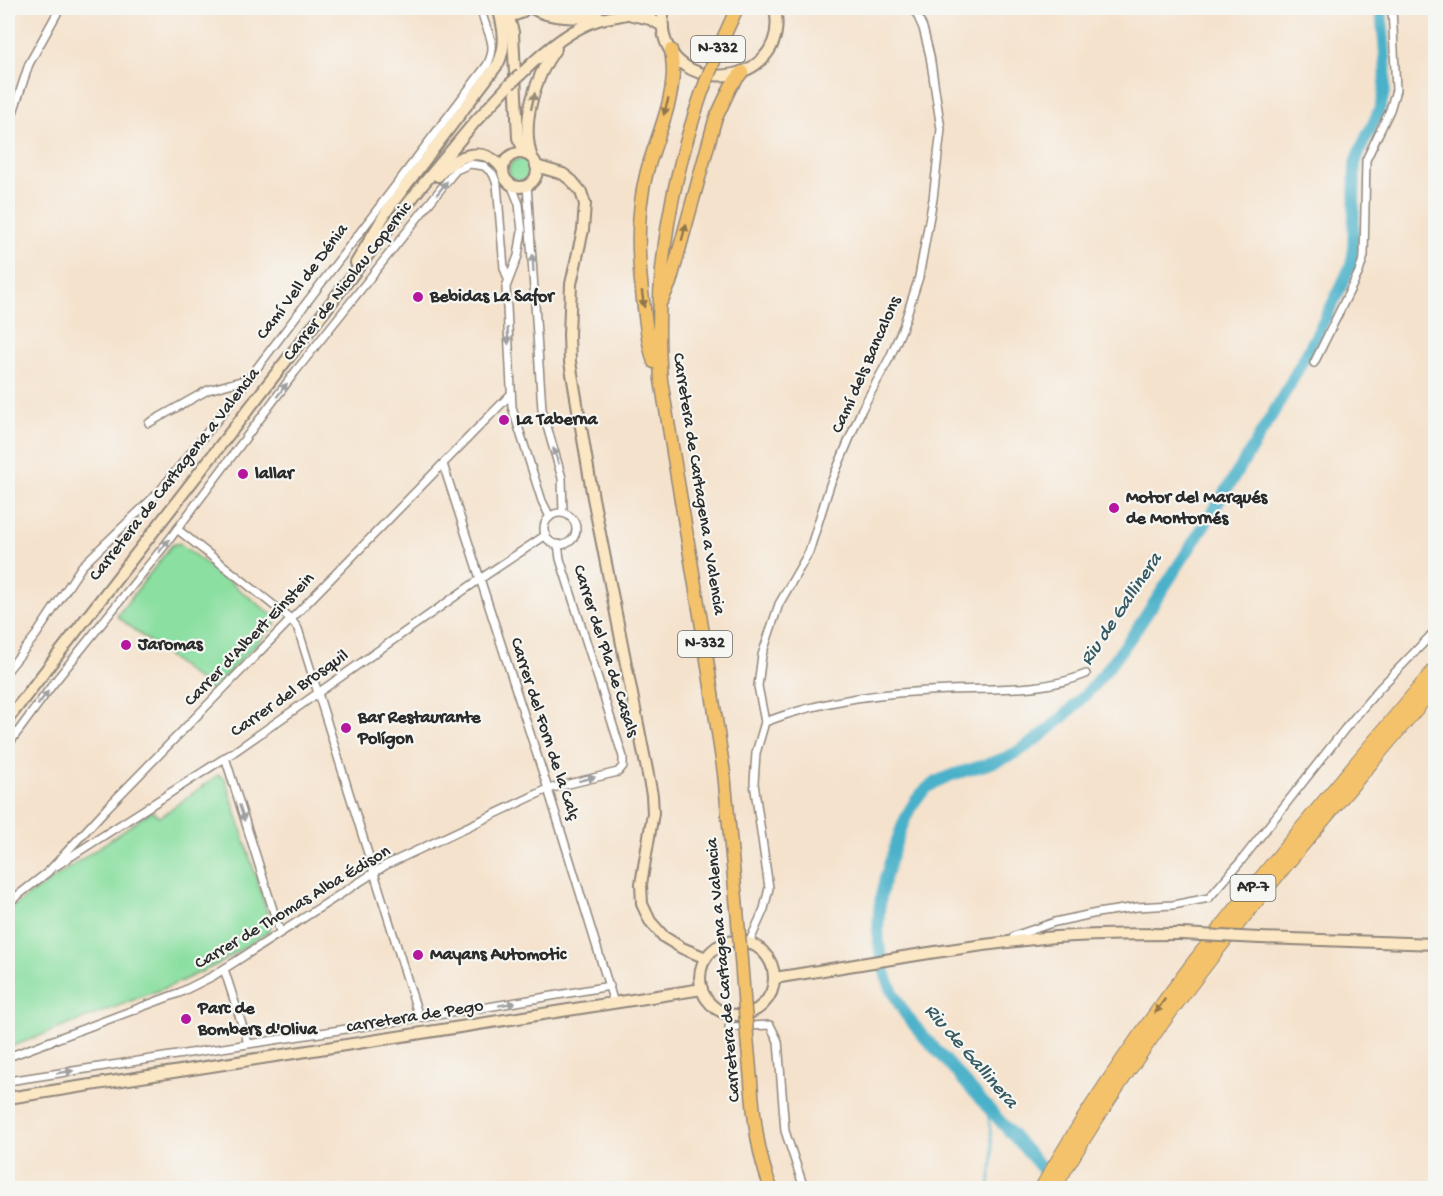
<svg xmlns="http://www.w3.org/2000/svg" width="1443" height="1196" viewBox="0 0 1443 1196" font-family="'Gochi Hand',sans-serif">
<rect width="100%" height="100%" fill="#f6f6f2"/>
<filter id="ink" filterUnits="userSpaceOnUse"><feTurbulence type="fractalNoise" baseFrequency=".0167" numOctaves="2"/><feDisplacementMap in="SourceGraphic" scale="12" xChannelSelector="R" yChannelSelector="G"/><feConvolveMatrix kernelMatrix="1 2 1 2 8 2 1 2 1" color-interpolation-filters="sRGB"/></filter>
<filter id="wash" filterUnits="userSpaceOnUse"><feTurbulence type="fractalNoise" baseFrequency=".008" numOctaves="4" result="noise"/><feDisplacementMap in="SourceGraphic" scale="24" xChannelSelector="R" yChannelSelector="G"/><feGaussianBlur stdDeviation="1.35" result="paint"/><feColorMatrix in="noise" values="0 0 0 0 0 0 0 0 0 0 0 0 0 0 0 0 0 1.4 0 .05"/><feComposite in="paint" operator="in"/></filter>
<g filter="url(#wash)">
<rect width="100%" height="100%" fill="#f5e2cc"/>
<g fill="#8bdfa1" stroke="#5b8566" stroke-width="1.5">
<circle cx="520" cy="170" r="11"/>
<polygon points="179,543 275,617 275,625 211,690 117,616 172,545"/>
<polygon points="218,775 225,778 271,925 268,932 220,963 175,984 8,1048 8,910 152,811 160,817"/>
</g>
<g fill="none" stroke-linecap="round" stroke-linejoin="round">
<path stroke="#4ab1c9" stroke-width="2" d="M986,1107C992,1134 996,1162 988,1188"/>
<path stroke="#4ab1c9" stroke-width="12" d="M1054,1183C1021,1142 984,1105 950,1065C935,1048 917,1031 904,1012C873,964 872,915 890,862C898,838 906,806 926,789C948,771 981,769 1007,757C1034,745 1063,718 1084,696C1125,652 1156,599 1189,549C1247,458 1306,364 1351,265L1353,255L1355,164C1361,143 1374,126 1381,105C1390,77 1383,37 1381,8"/>
</g>
</g>
<g filter="url(#ink)">
<g fill="none" stroke-linecap="round" stroke-linejoin="round">
<g stroke="#90867c" stroke-width="10">
<g id="minor">
<polyline points="481,9 497,9"/>
<polyline points="8,128 29,64 60,8"/>
<polyline points="511,184 519,204 522,231 518,256 506,287 512,407 542,501 550,517"/>
<polyline points="527,185 542,409 562,478 563,513"/>
<polyline points="1314,363 1359,272 1364,256 1366,160 1390,110 1396,90 1392,8"/>
<polyline points="149,423 208,390 248,379"/>
<polyline points="443,464 548,789 614,1003"/>
<circle cx="560" cy="529" r="16"/>
<polyline points="177,529 291,619 298,629 419,1017"/>
<path d="M8,670L36,635L82,566L159,492L222,414L487,65C500,42 484,31 481,8"/>
<path d="M765,722C825,699 887,692 950,690C996,688 1043,692 1086,674"/>
<polyline points="8,745 53,684 169,540 295,372 451,176 456,170 470,164 484,166 493,174 497,184 504,268 508,279"/>
<polyline points="225,757 280,932"/>
<polyline points="56,866 234,752 480,579 546,535"/>
<polyline points="8,903 48,872 106,809 511,394"/>
<polyline points="1011,942 1014,936 1055,922 1097,913 1137,907 1173,905 1209,898 1241,861 1344,730 1378,690 1436,630"/>
<polyline points="749,943 764,909 769,888 754,783 756,753 765,722 758,686 762,655 779,604 809,552 830,485 862,409 890,357 903,327 919,277 933,199 941,129 930,56 923,28 914,8"/>
<polyline points="224,969 248,1043"/>
<polyline points="729,1027 770,1025 778,1041 785,1131 804,1188"/>
<polyline points="8,1057 179,993 213,976 386,865 548,789 618,772 623,766 623,757 560,559 558,544"/>
<polyline points="8,1081 476,1009 610,986"/>
</g>
</g>
<g stroke="#90867c" stroke-width="14">
<g id="secondary">
<path d="M532,8C549,19 580,18 600,17"/>
<path d="M664,8C647,99 793,97 775,8"/>
<path d="M503,14C513,17 520,15 526,8"/>
<polyline points="508,15 513,32 518,138 526,154"/>
<polyline points="632,15 650,19 663,26"/>
<path d="M521,74C542,53 570,29 598,20C615,15 632,15 649,8"/>
<circle cx="520" cy="170" r="17"/>
<path d="M532,158C520,123 535,77 556,48"/>
<polyline points="536,166 563,174 572,181 581,192 585,204 583,230 571,284 569,335 570,362 593,498 652,795 653,813 641,884 642,904 650,921 664,937 682,948 706,958"/>
<path d="M438,176C455,155 485,143 503,170"/>
<path d="M356,263L388,209L498,64C507,45 504,30 499,11"/>
<polyline points="8,719 420,188 473,124 510,84"/>
<polyline points="1260,938 1436,944"/>
<circle cx="737" cy="978" r="37"/>
<path d="M774,978C864,964 954,947 1044,938C1090,934 1135,934 1181,934"/>
<polyline points="8,1098 702,989"/>
</g>
</g>
<g stroke="#90867c" stroke-width="15">
<g id="trunk">
<path d="M702,92C670,184 653,283 661,380L703,633L724,773L737,909"/>
<polyline points="662,300 670,283 715,120 731,86 742,72"/>
<path d="M654,362C648,344 646,327 644,308C638,262 635,216 647,171C656,139 672,106 673,73C673,65 672,57 671,50"/>
<path d="M748,1048C753,1095 753,1144 771,1188"/>
</g>
</g>
<g stroke="#90867c" stroke-width="16">
<g id="motorway">
<path d="M1042,1188C1150,998 1297,836 1436,668"/>
<path d="M1054,1188C1159,1005 1301,847 1436,685"/>
</g>
</g>
<use href="#minor" stroke="#fff" stroke-width="7"/>
<use href="#secondary" stroke="#fbe7c3" stroke-width="10"/>
<use href="#trunk" stroke="#f4c26a" stroke-width="12"/>
<use href="#motorway" stroke="#f4c26a" stroke-width="14"/>
<g stroke="#90867c" stroke-width="14" stroke-linecap="butt">
<g id="secondary-bridge">
<polyline points="510,84 521,74"/>
<polyline points="1181,934 1260,938"/>
</g>
</g>
<g stroke="#90867c" stroke-width="15" stroke-linecap="butt">
<g id="trunk-bridge">
<polyline points="702,92 721,43 737,8"/>
<polyline points="737,909 748,1048"/>
</g>
</g>
<use href="#secondary-bridge" stroke="#fbe7c3" stroke-width="10"/>
<use href="#trunk-bridge" stroke="#f4c26a" stroke-width="12"/>
</g>
<defs><path id="oneway-solid" d="M-6-.8H1V-3.2L6.5 0L1 3.2V.8H-6Z" transform="scale(1.5)"/></defs>
<use fill="#938977" href="#oneway-solid" transform="translate(533 101) rotate(-77)"/>
<g fill="#90764a">
<use href="#oneway-solid" transform="translate(666 107) rotate(106)"/>
<use href="#oneway-solid" transform="translate(684 232) rotate(-75)"/>
<use href="#oneway-solid" transform="translate(643 299) rotate(82)"/>
<use href="#oneway-solid" transform="translate(1160 1006) rotate(125)"/>
</g>
<g fill="#a0a0a0">
<use href="#oneway-solid" transform="translate(442 188) rotate(-52)"/>
<use href="#oneway-solid" transform="translate(533 263) rotate(-93)"/>
<use href="#oneway-solid" transform="translate(508 336) rotate(87)"/>
<use href="#oneway-solid" transform="translate(282 390) rotate(-53)"/>
<use href="#oneway-solid" transform="translate(556 456) rotate(-109)"/>
<use href="#oneway-solid" transform="translate(164 546) rotate(-51)"/>
<use href="#oneway-solid" transform="translate(43 698) rotate(-53)"/>
<use href="#oneway-solid" transform="translate(587 779) rotate(-14)"/>
<use href="#oneway-solid" transform="translate(242 813) rotate(72)"/>
<use href="#oneway-solid" transform="translate(507 1004) rotate(-10)"/>
<use href="#oneway-solid" transform="translate(65 1072) rotate(-9)"/>
</g>
</g>
<g fill="#b5179e" stroke="#f6f6f2" stroke-width="2">
<circle cx="418" cy="297" r="6"/>
<circle cx="504" cy="420" r="6"/>
<circle cx="243" cy="474" r="6"/>
<circle cx="1114" cy="508" r="6"/>
<circle cx="126" cy="645" r="6"/>
<circle cx="346" cy="728" r="6"/>
<circle cx="418" cy="955" r="6"/>
<circle cx="186" cy="1019" r="6"/>
</g>
<g text-anchor="middle" dominant-baseline="central" stroke-width="4.5" stroke-linejoin="round" paint-order="stroke">
<g fill="#f6f6f2" stroke="#686867" stroke-width="1.5">
<rect x="691" y="36" width="54" height="26" rx="4.5"/>
<rect x="678" y="631" width="54" height="26" rx="4.5"/>
<rect x="1230.5" y="875" width="45" height="26" rx="4.5"/>
</g>
<g font-size="16" font-weight="bold" fill="#2b2b2b">
<text x="718" y="49">N-332</text>
<text x="705" y="644">N-332</text>
<text x="1253" y="888">AP-7</text>
</g>
<g font-size="18" fill="#2b2b2b" stroke="#f6f6f2">
<text transform="translate(303 282) rotate(-53)">Camí Vell de Dénia</text>
<text transform="translate(348 282) rotate(-52)">Carrer de Nicolau Copernic</text>
<text transform="translate(867 365) rotate(-66)">Camí dels Bancalons</text>
<text transform="translate(175 475) rotate(-52)">Carretera de Cartagena a Valencia</text>
<text transform="translate(698 484) rotate(81)">Carretera de Cartagena a Valencia</text>
<text transform="translate(250 640) rotate(-46)">Carrer d'Albert Einstein</text>
<text transform="translate(605 651) rotate(72)">Carrer del Pla de Casals</text>
<text transform="translate(290 694) rotate(-35)">Carrer del Brosquil</text>
<text transform="translate(544 729) rotate(72)">Carrer del Forn de la Calç</text>
<text transform="translate(293 908) rotate(-31)">Carrer de Thomas Alba Édison</text>
<text transform="translate(724 970) rotate(-95)">Carretera de Cartagena a Valencia</text>
<text transform="translate(415 1017) rotate(-9)">carretera de Pego</text>
</g>
<g font-size="18" font-weight="bold" fill="#2b2b2b" stroke="#f6f6f2" text-anchor="start">
<text x="430" y="297">Bebidas La Safor</text>
<text x="516" y="420">La Taberna</text>
<text x="255" y="474">lallar</text>
<text x="1126" y="498">Motor del Marqués<tspan x="1126" dy="21">de Montornés</tspan></text>
<text x="138" y="645">Jaromas</text>
<text x="358" y="718">Bar Restaurante<tspan x="358" dy="21">Polígon</tspan></text>
<text x="430" y="955">Mayans Automotic</text>
<text x="198" y="1009">Parc de<tspan x="198" dy="21">Bombers d'Oliva</tspan></text>
</g>
<g font-size="20" font-style="italic" fill="#365a62" stroke="#f6f6f2">
<text transform="translate(1122 610) rotate(-56)">Riu de Gallinera</text>
<text transform="translate(970 1057) rotate(49)">Riu de Gallinera</text>
</g>
</g>
<rect width="1443" height="1196" fill="none" stroke="#f6f6f2" stroke-width="30"/>
</svg>
